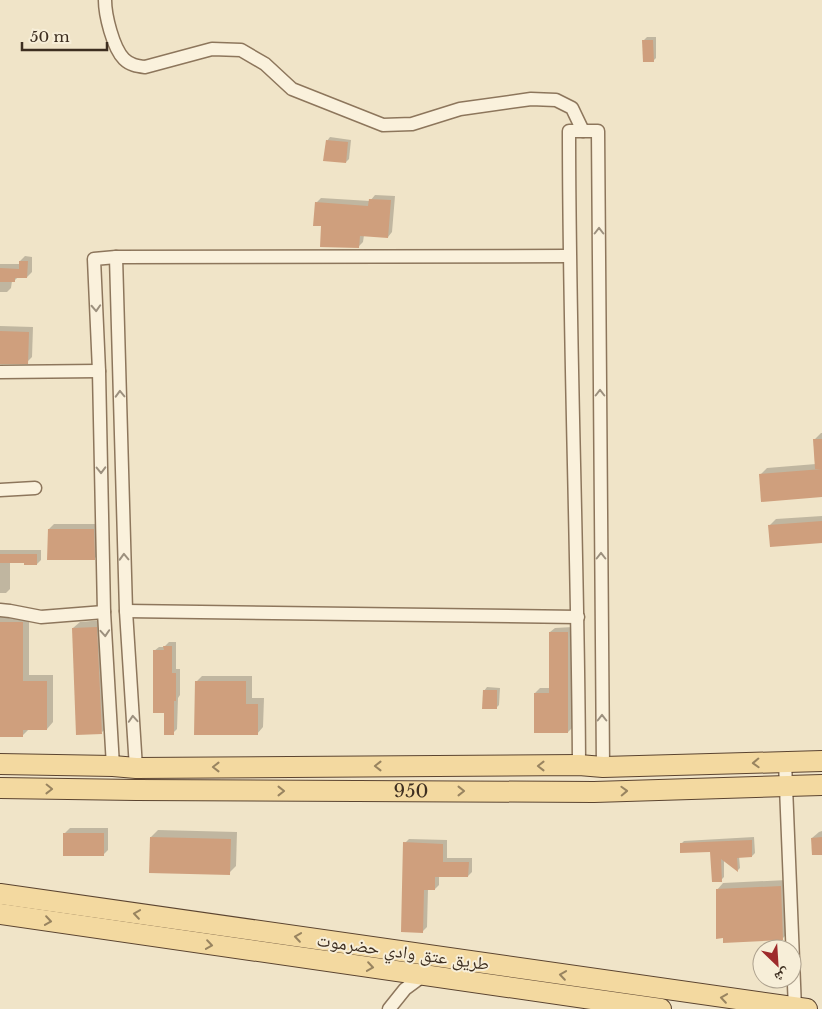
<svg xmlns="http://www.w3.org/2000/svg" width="822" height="1009" viewBox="0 0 822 1009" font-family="'Libre Baskerville','Noto Naskh Arabic',serif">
<rect width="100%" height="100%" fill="#f0e4c8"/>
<g fill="#0003">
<polygon points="647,37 656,37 656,58 653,61 644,40"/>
<polygon points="330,137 351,140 349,159 346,162 327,141"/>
<polygon points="375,195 395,196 392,232 388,237 364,235 363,242 358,247 322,225 316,203 321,198 370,201"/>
<polygon points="25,256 32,257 32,272 27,277 19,276 14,281 12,281 11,288 7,292 0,292 0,264 20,264 20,261"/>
<polygon points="0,326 33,327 32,357 27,362 0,363"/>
<polygon points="821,433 822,433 822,496 761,474 767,468 816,464 814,440"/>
<polygon points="822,516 822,542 770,525 776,519"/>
<polygon points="54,524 99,524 99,554 94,559 49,529"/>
<polygon points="0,550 41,550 41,560 37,564 25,562 10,562 10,589 6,593 0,593"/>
<polygon points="0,612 29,616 29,675 53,675 53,722 47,729 29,729 22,736 0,683"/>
<polygon points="103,620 109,726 102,732 73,628 80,622"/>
<polygon points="573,627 573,727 568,732 535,693 540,688 550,688 550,632 555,628"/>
<polygon points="169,642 176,642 176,669 180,669 180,695 178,698 177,729 173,733 165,712 154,651 159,647 164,647"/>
<polygon points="202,676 252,676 252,698 264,698 263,727 257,734 196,682"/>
<polygon points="487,687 500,688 499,705 496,708 484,691"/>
<polygon points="70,828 108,828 108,850 103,855 65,833"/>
<polygon points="158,830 237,832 236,866 229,873 151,837"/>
<polygon points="822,831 822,854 812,838 819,832"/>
<polygon points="754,837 755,853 752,856 739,856 740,868 738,870 724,860 724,877 721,880 712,851 681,844 684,841"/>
<polygon points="409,839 447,840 447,858 472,858 472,872 468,876 439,876 439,885 435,889 428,889 427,927 423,931 405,843"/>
<polygon points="787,880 789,932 783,938 717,890 723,883"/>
</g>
<g fill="#cf9f7d">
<polygon points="642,40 653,40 654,62 643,62"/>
<polygon points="326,140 348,142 346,163 323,161"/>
<polygon points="369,199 391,200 388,238 360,236 359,248 320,247 321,226 313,226 315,202 368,206"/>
<polygon points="19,261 28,261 27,278 15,278 15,282 0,282 0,268 19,269"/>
<polygon points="0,331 29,332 28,364 0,364"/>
<polygon points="813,439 822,439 822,469 815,469"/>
<polygon points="822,469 822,497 761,502 759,474"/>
<polygon points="822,521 822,543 770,547 768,525"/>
<polygon points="48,529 94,529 95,560 47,560"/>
<polygon points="0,554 37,554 37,565 24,565 24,563 0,563"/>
<polygon points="0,622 23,622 23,681 47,681 47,730 23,730 23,737 0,737"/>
<polygon points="97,627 102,734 76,735 72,628"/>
<polygon points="549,632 568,632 568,733 534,733 534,693 549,693"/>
<polygon points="163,646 172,646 172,673 176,673 176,701 174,701 174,735 164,735 164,713 153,713 153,650 164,650"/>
<polygon points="195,681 246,681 246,704 258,704 258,735 194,735"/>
<polygon points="483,690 497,690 497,709 482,709"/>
<rect x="63" y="833" width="41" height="23"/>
<polygon points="150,837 231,839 230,875 149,873"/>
<polygon points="822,837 822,855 812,855 811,838"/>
<polygon points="752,840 752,857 737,858 738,872 721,859 722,882 712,882 710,852 680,853 680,843"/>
<polygon points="403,842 443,844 443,862 469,862 468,877 435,877 435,890 424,890 423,933 401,932"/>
<polygon points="781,886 783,940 723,943 723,938 716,939 716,889"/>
</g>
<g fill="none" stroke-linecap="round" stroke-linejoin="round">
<g stroke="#8d765c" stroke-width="15">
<g id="street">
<path d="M105,0C105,15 113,48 124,59C130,65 137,66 145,67L212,49L241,50L265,64L292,89L383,125L412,124L460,109L531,99L556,100L572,108L583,131"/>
<polyline points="116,257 126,611 136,768"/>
<polyline points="0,372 99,371"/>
<polyline points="0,490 35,488"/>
<polyline points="0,610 10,611 41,617 104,612"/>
<polyline points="126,611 578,617"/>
<polyline points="785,762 795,1009"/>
<path d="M579,765C578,554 569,342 569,131H598L603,767"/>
<polyline points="113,766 104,612 99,371 94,259 116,257 569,256"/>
<polyline points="389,1009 405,989 424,975"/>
</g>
</g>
<g stroke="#5b4430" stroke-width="22">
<g id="primary">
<polyline points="0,764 113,766 136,768 579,765 603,767 822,761"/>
<path id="s1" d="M0,788L136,790L594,792L822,785"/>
<polyline points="0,894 807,1009"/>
<polyline points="0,914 661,1009"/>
</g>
</g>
<use href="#street" stroke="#faf1dc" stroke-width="12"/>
<use href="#primary" stroke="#f3d9a0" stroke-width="20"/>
</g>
<defs><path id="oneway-chevron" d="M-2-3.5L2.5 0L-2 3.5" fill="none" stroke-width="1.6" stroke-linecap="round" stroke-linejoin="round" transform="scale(1.25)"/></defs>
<g stroke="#9c907e">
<use href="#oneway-chevron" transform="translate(599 231) rotate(-90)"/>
<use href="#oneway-chevron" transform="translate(96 308) rotate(87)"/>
<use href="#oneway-chevron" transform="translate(600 393) rotate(-90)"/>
<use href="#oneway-chevron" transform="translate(120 394) rotate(-92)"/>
<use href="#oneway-chevron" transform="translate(101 470) rotate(89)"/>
<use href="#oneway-chevron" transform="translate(601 556) rotate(-90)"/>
<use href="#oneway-chevron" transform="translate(124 557) rotate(-92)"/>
<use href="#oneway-chevron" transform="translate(105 633) rotate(86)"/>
<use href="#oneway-chevron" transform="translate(602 718) rotate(-90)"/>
<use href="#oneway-chevron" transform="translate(133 719) rotate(-94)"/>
</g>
<g stroke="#988460">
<use href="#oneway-chevron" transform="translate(756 763) rotate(178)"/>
<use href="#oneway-chevron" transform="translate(378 766) rotate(180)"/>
<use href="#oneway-chevron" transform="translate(541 766) rotate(180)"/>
<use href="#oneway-chevron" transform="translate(216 767) rotate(180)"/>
<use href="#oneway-chevron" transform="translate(49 789) rotate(1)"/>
<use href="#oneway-chevron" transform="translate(281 791)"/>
<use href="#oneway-chevron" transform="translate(461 791)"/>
<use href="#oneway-chevron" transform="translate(624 791) rotate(-2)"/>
<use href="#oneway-chevron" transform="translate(137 914) rotate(-172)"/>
<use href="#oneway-chevron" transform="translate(48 921) rotate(8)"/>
<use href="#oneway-chevron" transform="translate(298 937) rotate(-172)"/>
<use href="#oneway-chevron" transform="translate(209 945) rotate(8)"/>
<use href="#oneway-chevron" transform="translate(370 967) rotate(8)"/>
<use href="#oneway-chevron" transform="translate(563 975) rotate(-172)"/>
<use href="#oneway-chevron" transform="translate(724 998) rotate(-172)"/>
</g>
<g text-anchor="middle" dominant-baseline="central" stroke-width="4" stroke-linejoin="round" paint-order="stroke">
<g font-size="18" fill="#3d2e20" stroke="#f7eed8">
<text stroke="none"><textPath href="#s1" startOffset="411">950</textPath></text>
<text transform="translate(403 952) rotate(8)">طريق عتق وادي حضرموت</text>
</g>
</g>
<g transform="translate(777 964) rotate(155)"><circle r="24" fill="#f7eed8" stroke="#ada18e"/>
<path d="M0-4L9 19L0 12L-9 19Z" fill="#9e2a2b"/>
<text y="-8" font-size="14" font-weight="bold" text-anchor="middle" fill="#3d2e20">ش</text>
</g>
<path d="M22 42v8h85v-8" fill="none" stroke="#3d2e20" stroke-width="2.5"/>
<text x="30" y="42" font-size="15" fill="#3d2e20" stroke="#f7eed8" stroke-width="4" paint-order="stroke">50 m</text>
</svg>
